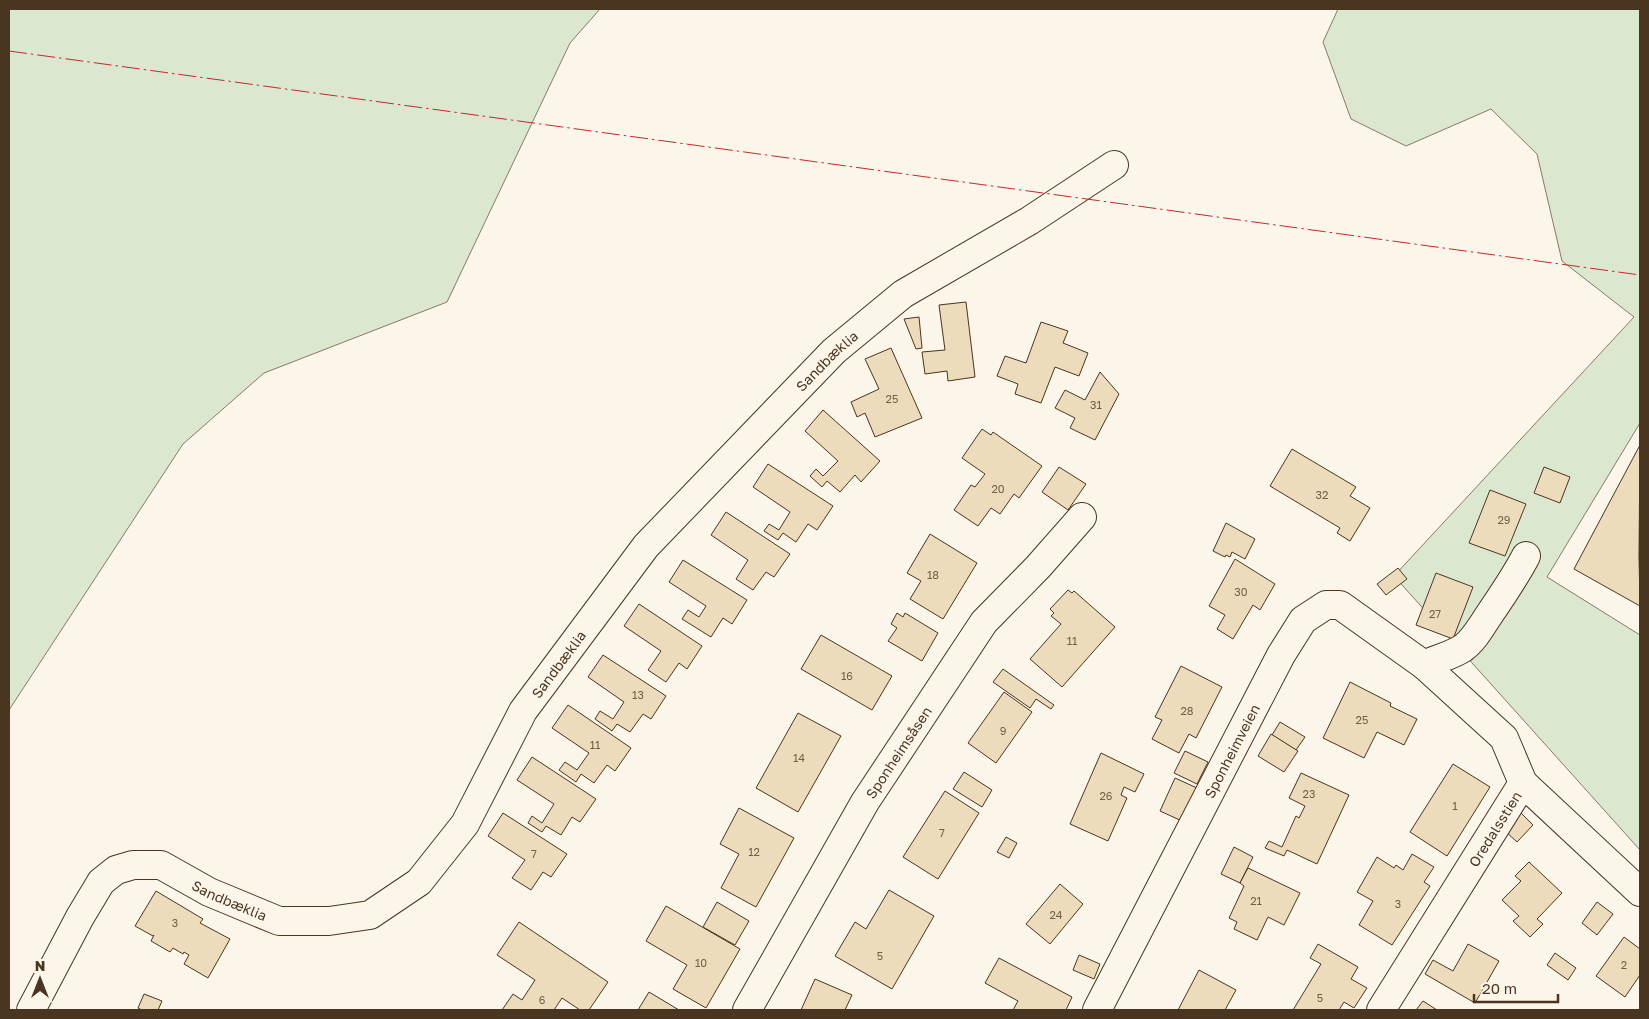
<svg xmlns="http://www.w3.org/2000/svg" width="1649" height="1019" viewBox="0 0 1649 1019" font-family="'Golos Text',sans-serif">
<rect width="100%" height="100%" fill="#fbf6e9"/>
<g fill="#dce7d0" stroke="#887966">
<polygon points="9,9 600,9 570,43 447,302 264,373 183,444 9,710"/>
<polygon points="1338,9 1640,9 1640,423 1547,577 1640,635 1640,850 1394,576 1634,317 1562,261 1537,154 1491,109 1406,146 1351,119 1323,42"/>
</g>
<g fill="#ecdcbc" stroke="#4a3520">
<polygon points="966,302 975,377 948,381 947,371 925,374 922,352 945,350 939,305"/>
<polygon points="919,317 922,348 916,349 904,319"/>
<polygon points="1041,322 1068,331 1063,343 1088,353 1079,376 1055,367 1041,403 1015,394 1018,384 997,376 1005,356 1026,363"/>
<polygon points="891,348 922,418 875,437 865,413 857,417 851,402 879,389 865,359"/>
<polygon points="1100,372 1119,394 1095,440 1070,428 1075,418 1055,408 1065,390 1085,400"/>
<polygon points="823,410 880,461 861,482 855,475 840,492 827,481 822,487 810,476 816,469 823,476 838,461 805,431"/>
<polygon points="982,429 991,435 993,432 1042,466 1019,498 1014,494 1000,514 991,508 978,526 954,510 971,485 975,487 985,474 962,458"/>
<polygon points="1640,445 1639,556 1640,606 1574,569"/>
<polygon points="1292,449 1356,487 1350,496 1370,508 1350,541 1337,533 1340,528 1270,486"/>
<polygon points="768,464 833,506 817,530 808,524 796,542 783,533 778,540 764,531 769,524 779,530 790,512 753,487"/>
<polygon points="1059,467 1086,484 1068,510 1042,492"/>
<polygon points="1544,467 1570,477 1560,503 1534,493"/>
<polygon points="1490,490 1526,504 1505,556 1469,543"/>
<polygon points="726,512 790,554 774,577 766,572 753,590 736,579 748,560 711,535"/>
<polygon points="1226,523 1255,539 1245,559 1232,552 1230,557 1226,555 1225,557 1213,551"/>
<polygon points="930,534 977,563 943,619 910,599 921,581 907,573"/>
<polygon points="1235,559 1275,584 1260,610 1253,605 1233,639 1217,629 1225,615 1209,606"/>
<polygon points="683,560 747,600 732,624 723,618 711,637 682,619 688,610 699,617 706,606 669,582"/>
<polygon points="1398,568 1407,579 1386,595 1377,584"/>
<polygon points="1436,573 1473,587 1453,639 1416,625"/>
<polygon points="1068,590 1072,593 1074,591 1115,627 1062,687 1030,659 1061,624 1051,616 1054,613 1050,609"/>
<polygon points="639,604 702,646 687,669 679,663 666,682 648,670 661,651 624,626"/>
<polygon points="897,613 903,617 905,613 938,633 922,661 888,641 897,628 891,624"/>
<polygon points="821,635 892,676 872,710 801,669"/>
<polygon points="603,655 666,696 651,719 643,714 630,732 617,724 612,731 595,719 600,711 613,719 624,702 588,677"/>
<polygon points="1181,666 1222,687 1196,738 1189,734 1179,753 1152,739 1162,720 1155,717"/>
<polygon points="1003,669 1054,705 1051,709 1036,699 1030,708 993,682"/>
<polygon points="1350,682 1391,703 1390,706 1417,719 1404,745 1377,732 1364,758 1323,738"/>
<polygon points="1004,692 1032,712 996,763 968,743"/>
<polygon points="568,705 631,748 615,771 607,765 594,783 581,774 576,782 559,770 565,762 577,770 589,753 552,728"/>
<polygon points="798,713 841,736 798,812 756,788"/>
<polygon points="1280,722 1305,737 1296,750 1272,735"/>
<polygon points="1271,734 1298,751 1284,772 1258,756"/>
<polygon points="1185,751 1208,762 1197,784 1174,773"/>
<polygon points="1101,753 1144,774 1135,792 1124,787 1121,795 1127,798 1108,841 1070,824"/>
<polygon points="532,757 596,799 580,822 572,817 561,835 546,826 542,832 528,823 532,816 542,823 554,804 517,780"/>
<polygon points="1453,764 1490,787 1447,856 1410,832"/>
<polygon points="964,772 992,790 982,807 953,789"/>
<polygon points="1301,773 1349,795 1317,864 1287,850 1284,856 1265,848 1269,841 1282,847 1296,816 1299,818 1305,806 1289,798"/>
<polygon points="1175,778 1197,788 1182,821 1160,811"/>
<polygon points="945,791 979,813 938,879 903,857"/>
<polygon points="739,808 794,838 756,907 721,888 739,854 720,844"/>
<polygon points="1520,812 1533,825 1517,842 1503,829"/>
<polygon points="503,813 567,854 551,877 543,872 531,890 512,878 525,860 488,836"/>
<polygon points="1006,837 1017,843 1009,858 997,852"/>
<polygon points="1234,847 1253,857 1240,883 1221,874"/>
<polygon points="1412,854 1434,867 1424,882 1430,886 1392,945 1359,925 1373,901 1357,892 1377,857 1394,868 1396,865 1403,870"/>
<polygon points="1529,862 1562,893 1537,919 1543,924 1530,937 1513,921 1519,916 1502,900 1521,881 1515,876"/>
<polygon points="1248,868 1300,893 1284,925 1268,917 1257,940 1234,929 1237,922 1229,918 1244,886 1240,883"/>
<polygon points="1060,884 1083,904 1050,944 1026,924"/>
<polygon points="889,890 934,916 892,989 835,956 855,922 866,929"/>
<polygon points="156,891 203,919 200,923 230,939 208,978 184,964 189,955 184,952 183,954 173,948 170,952 151,941 154,935 153,936 135,926"/>
<polygon points="717,902 749,921 735,945 703,927"/>
<polygon points="1597,902 1613,914 1597,935 1582,923"/>
<polygon points="666,906 740,949 706,1008 673,989 687,965 646,941"/>
<polygon points="519,922 608,982 589,1010 580,1010 562,998 554,1010 502,1010 513,994 522,1000 535,980 497,955"/>
<polygon points="1624,937 1640,949 1640,975 1625,997 1596,976"/>
<polygon points="1318,944 1358,967 1351,979 1367,988 1354,1008 1344,1002 1339,1010 1293,1010 1321,964 1310,958"/>
<polygon points="1468,944 1499,961 1475,1003 1425,974 1433,960 1453,971"/>
<polygon points="1555,953 1576,968 1568,980 1547,965"/>
<polygon points="1079,955 1100,964 1094,979 1073,970"/>
<polygon points="999,958 1072,997 1066,1010 1013,1010 1018,1001 985,983"/>
<polygon points="1199,970 1236,990 1225,1010 1178,1010"/>
<polygon points="815,979 852,995 845,1010 801,1010"/>
<polygon points="649,992 679,1010 638,1010"/>
<polygon points="144,994 162,1001 158,1010 142,1010 138,1008"/>
<polygon points="1423,1001 1437,1010 1416,1010"/>
</g>
<g fill="none" stroke-linecap="round" stroke-linejoin="round">
<g stroke="#4a3520" stroke-width="30">
<g id="minor">
<path d="M1424,665C1436,659 1451,656 1463,648C1474,640 1481,627 1489,615C1502,596 1515,577 1526,556"/>
<path id="s1" d="M31,1010L80,917L101,882L116,870L133,865H161L209,892L279,921H329L370,915L419,882L465,824L523,711L646,546L834,351L903,294L1029,221L1114,165"/>
<path id="s2" d="M747,1010L865,802L984,622L1038,567L1082,517"/>
<path id="s3" d="M1097,1010L1281,655L1303,620L1326,605H1340L1424,665L1504,738L1523,783"/>
<path id="s4" d="M1381,1010L1523,783L1640,892"/>
</g>
</g>
<use href="#minor" stroke="#fbf6e9" stroke-width="28"/>
<polyline stroke="#c62828" stroke-width="1" stroke-dasharray="18 4 2.5 4" stroke-linecap="butt" points="9,51 1640,275"/>
</g>
<g text-anchor="middle" dominant-baseline="central" stroke-width="4" stroke-linejoin="round" paint-order="stroke">
<g font-size="11" fill="#725f47">
<text x="892" y="398">25</text>
<text x="1096" y="404">31</text>
<text x="998" y="488">20</text>
<text x="1322" y="494">32</text>
<text x="1504" y="519">29</text>
<text x="933" y="574">18</text>
<text x="1241" y="591">30</text>
<text x="1435" y="613">27</text>
<text x="1072" y="640">11</text>
<text x="847" y="675">16</text>
<text x="638" y="694">13</text>
<text x="1187" y="710">28</text>
<text x="1362" y="719">25</text>
<text x="1003" y="730">9</text>
<text x="595" y="744">11</text>
<text x="799" y="757">14</text>
<text x="1309" y="793">23</text>
<text x="1106" y="795">26</text>
<text x="1455" y="805">1</text>
<text x="942" y="832">7</text>
<text x="754" y="851">12</text>
<text x="534" y="853">7</text>
<text x="1256" y="900">21</text>
<text x="1398" y="903">3</text>
<text x="1056" y="914">24</text>
<text x="175" y="922">3</text>
<text x="880" y="955">5</text>
<text x="701" y="962">10</text>
<text x="1624" y="964">2</text>
<text x="1320" y="997">5</text>
<text x="542" y="999">6</text>
</g>
<g font-size="14" fill="#4a3520" stroke="#fbf6e9">
<text stroke="none"><textPath href="#s1" startOffset="1158">Sandbæklia</textPath></text>
<text stroke="none"><textPath href="#s1" startOffset="752">Sandbæklia</textPath></text>
<text stroke="none"><textPath href="#s3" startOffset="292">Sponheimveien</textPath></text>
<text stroke="none"><textPath href="#s2" startOffset="299">Sponheimsåsen</textPath></text>
<text stroke="none"><textPath href="#s4" startOffset="214">Oredalsstien</textPath></text>
<text stroke="none"><textPath href="#s1" startOffset="288">Sandbæklia</textPath></text>
</g>
</g>
<rect width="1649" height="1019" fill="none" stroke="#4a3520" stroke-width="20"/>
<g transform="translate(40 979)" stroke="#fbf6e9" stroke-width="4" paint-order="stroke">
<path d="M0-4L9 19L0 12L-9 19Z" fill="#4a3520"/>
<text y="-8" font-size="14" font-weight="bold" text-anchor="middle" fill="#4a3520">N</text>
</g>
<path d="M1474 994v8h84v-8" fill="none" stroke="#4a3520" stroke-width="2.5"/>
<text x="1482" y="994" font-size="15" fill="#4a3520" stroke="#fbf6e9" stroke-width="4" paint-order="stroke">20 m</text>
</svg>
